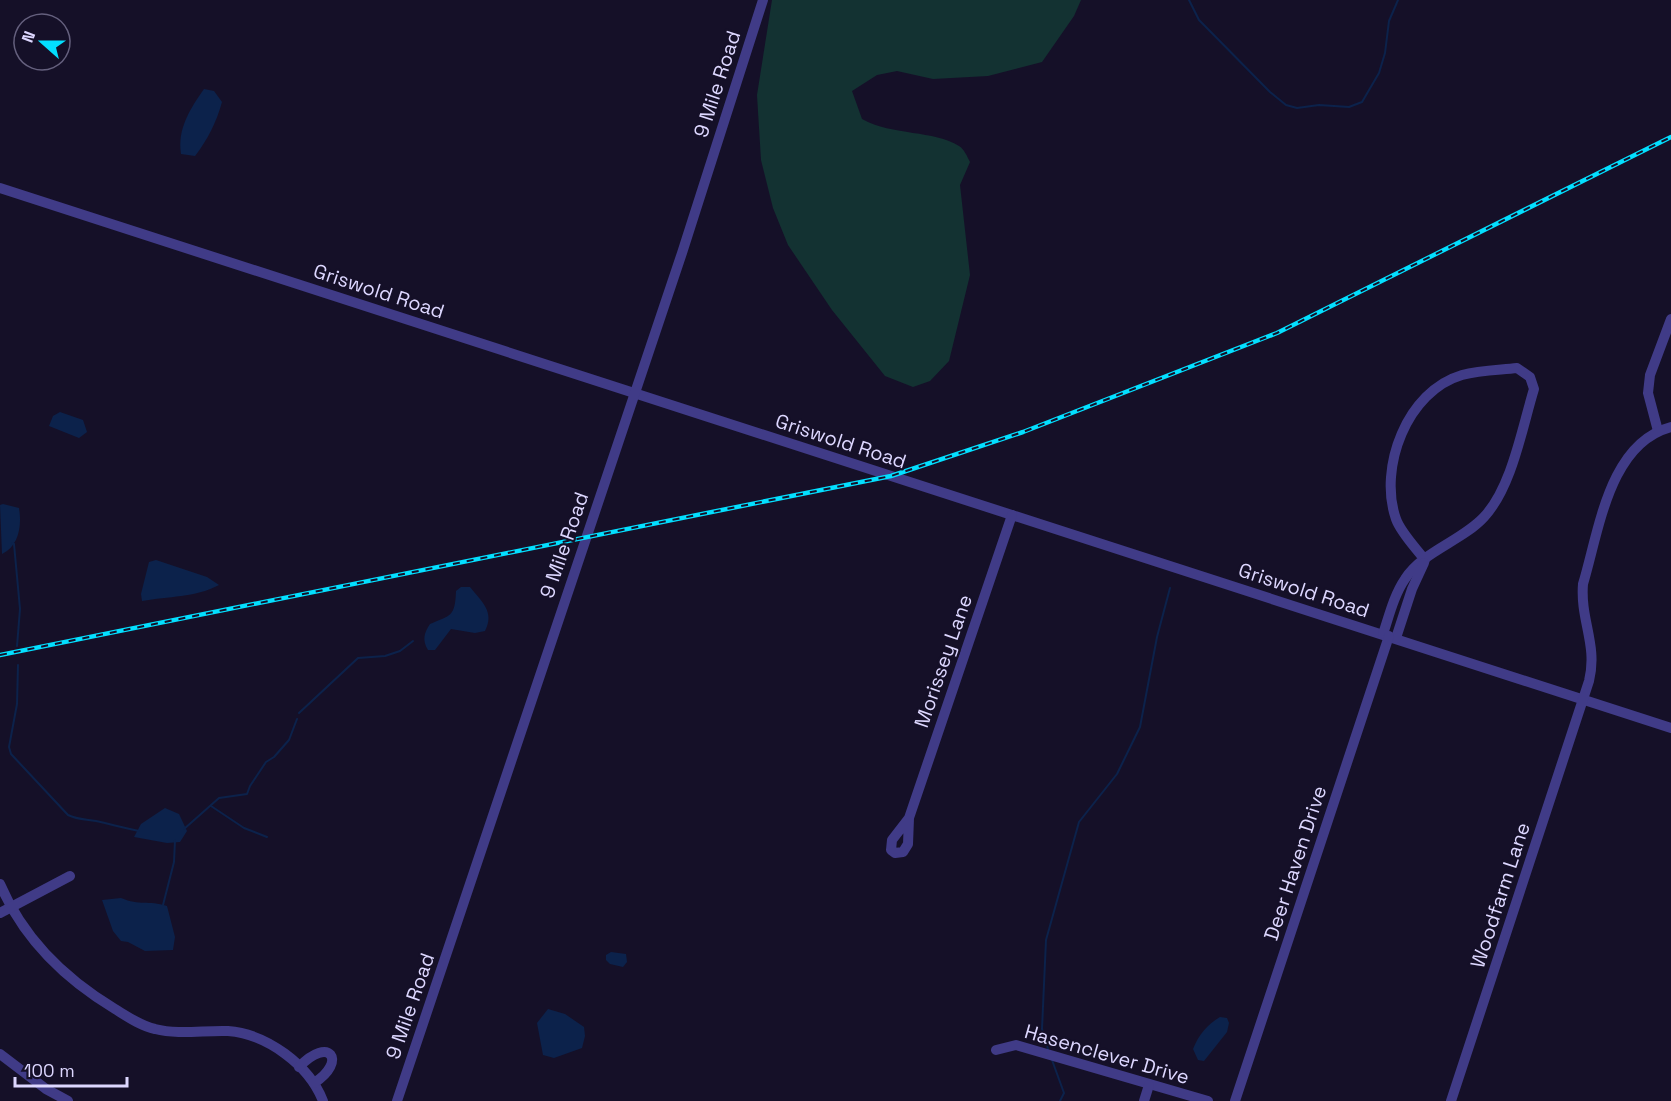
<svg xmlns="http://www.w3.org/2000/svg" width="1671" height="1101" viewBox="0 0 1671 1101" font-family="'Space Grotesk',sans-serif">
<rect width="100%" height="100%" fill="#151028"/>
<path fill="#133232" d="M772,0H1081L1074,16L1042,62L988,76L933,79L897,71L877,75L852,91L862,119C893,136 934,130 959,146C964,149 967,156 970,162L960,185L970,275L949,361L930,381L913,387L885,376L832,310L788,245L773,208L761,160L757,95Z"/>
<g fill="#0c224b">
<path d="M204,89L214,91L222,102C216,123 208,139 195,156L181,154C177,129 190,109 204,89Z"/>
<polygon points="60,412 83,420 87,432 79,438 49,426 53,416"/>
<path d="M3,504L19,508C22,525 19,546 2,554L0,505Z"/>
<path d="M156,560L207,577L219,585C194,598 169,596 142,601L141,594L149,562Z"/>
<path d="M461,587H470C482,602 495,612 485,631L475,633L451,629L435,650H428C422,640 424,633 430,624C451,615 455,617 456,591Z"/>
<polygon points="165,808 179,814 187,831 180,842 167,843 134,837 141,824"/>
<path d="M121,898C140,906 148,900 167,906L175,937L173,950L145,951L128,942L121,941L113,931L102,900Z"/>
<polygon points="611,952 626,954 627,962 623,967 610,964 606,960 606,955"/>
<polygon points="548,1009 565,1014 584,1027 585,1036 582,1048 554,1058 543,1055 537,1023"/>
<path d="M1220,1017L1227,1018L1229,1023L1227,1032L1204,1061L1198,1060L1193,1049C1199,1034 1207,1025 1220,1017Z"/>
</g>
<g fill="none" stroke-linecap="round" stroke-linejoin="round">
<g stroke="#0c224b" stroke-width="2">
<polyline points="1189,0 1199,20 1270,92 1286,105 1297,108 1319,105 1349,107 1362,102 1379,73 1385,53 1389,21 1398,0"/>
<polyline points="12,543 14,544 20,609 17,646"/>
<path d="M18,665L17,704L9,747L11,754L68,815C78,820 86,819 96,821C110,824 124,828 139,831"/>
<polyline points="299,713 358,658 385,656 400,651 413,641"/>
<polyline points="211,806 244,828 267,837"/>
<polyline points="184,829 219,798 247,794 250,786 266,762 274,757 289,740 297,719"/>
<polyline points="163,905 174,862 175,840"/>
<polyline points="1048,1049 1042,1029 1046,940 1079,822 1117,774 1140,727 1157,637 1170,588"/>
<polyline points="1052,1060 1064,1093 1060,1101"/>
</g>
<g stroke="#403b87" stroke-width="10">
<polyline points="0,188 1671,728"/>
<polyline points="1658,431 1648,393 1650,375 1671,319"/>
<path d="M1383,634C1389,616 1394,595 1405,579C1423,551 1462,541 1484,517C1512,487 1522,428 1534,389L1530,377L1517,368C1499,370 1480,370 1462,375C1407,391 1378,468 1396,519C1401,533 1416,548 1425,560"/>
<polyline points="1396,638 1412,589 1424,563"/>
<polyline points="909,818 892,840 891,850 895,853 903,852 908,844 909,818 1012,515"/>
<path d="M0,884C23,938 65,979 115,1009C128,1017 141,1026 155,1029C179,1035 204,1030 228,1031C267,1034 309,1065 323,1101"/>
<polyline points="0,913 70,876"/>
<polyline points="996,1050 1016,1045 1208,1101"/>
<polyline points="0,1054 46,1089 68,1101"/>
<path d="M299,1067C329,1035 348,1061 314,1083"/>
<polyline points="397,1101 682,253 763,0"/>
<polyline points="1144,1101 1149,1085"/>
<polyline points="1235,1101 1389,636"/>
<path d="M1451,1101L1589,681C1598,645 1580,620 1583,584C1599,531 1609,443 1671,427"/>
</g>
<g stroke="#03dfff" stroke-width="4.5">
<polyline id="rail" points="0,655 891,476 1023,432 1277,333 1671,137"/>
</g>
<use href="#rail" stroke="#151028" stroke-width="2" stroke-dasharray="7" stroke-linecap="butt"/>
</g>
<g text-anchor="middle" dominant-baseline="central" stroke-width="4.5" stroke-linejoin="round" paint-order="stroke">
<g font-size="20" fill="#ddd7ff" stroke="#151028">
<text transform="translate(717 84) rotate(-72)">9 Mile Road</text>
<text transform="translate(379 291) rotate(18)">Griswold Road</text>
<text transform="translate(841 441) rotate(18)">Griswold Road</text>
<text transform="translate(564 545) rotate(-71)">9 Mile Road</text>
<text transform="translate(1304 590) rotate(18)">Griswold Road</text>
<text transform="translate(943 661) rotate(-71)">Morissey Lane</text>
<text transform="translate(1295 863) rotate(-72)">Deer Haven Drive</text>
<text transform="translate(1500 895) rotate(-72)">Woodfarm Lane</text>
<text transform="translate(410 1006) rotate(-71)">9 Mile Road</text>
<text transform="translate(1107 1054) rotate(16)">Hasenclever Drive</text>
</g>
</g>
<g transform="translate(42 42) rotate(291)"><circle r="28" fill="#151028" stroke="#65607e" stroke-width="1.5"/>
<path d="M0-4.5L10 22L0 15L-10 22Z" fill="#03dfff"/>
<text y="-9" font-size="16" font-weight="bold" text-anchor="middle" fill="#ddd7ff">N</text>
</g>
<path d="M15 1077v9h112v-9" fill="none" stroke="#ddd7ff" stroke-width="3"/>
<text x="24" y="1077" font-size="18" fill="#ddd7ff" stroke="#151028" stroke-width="4.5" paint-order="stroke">100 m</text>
</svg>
